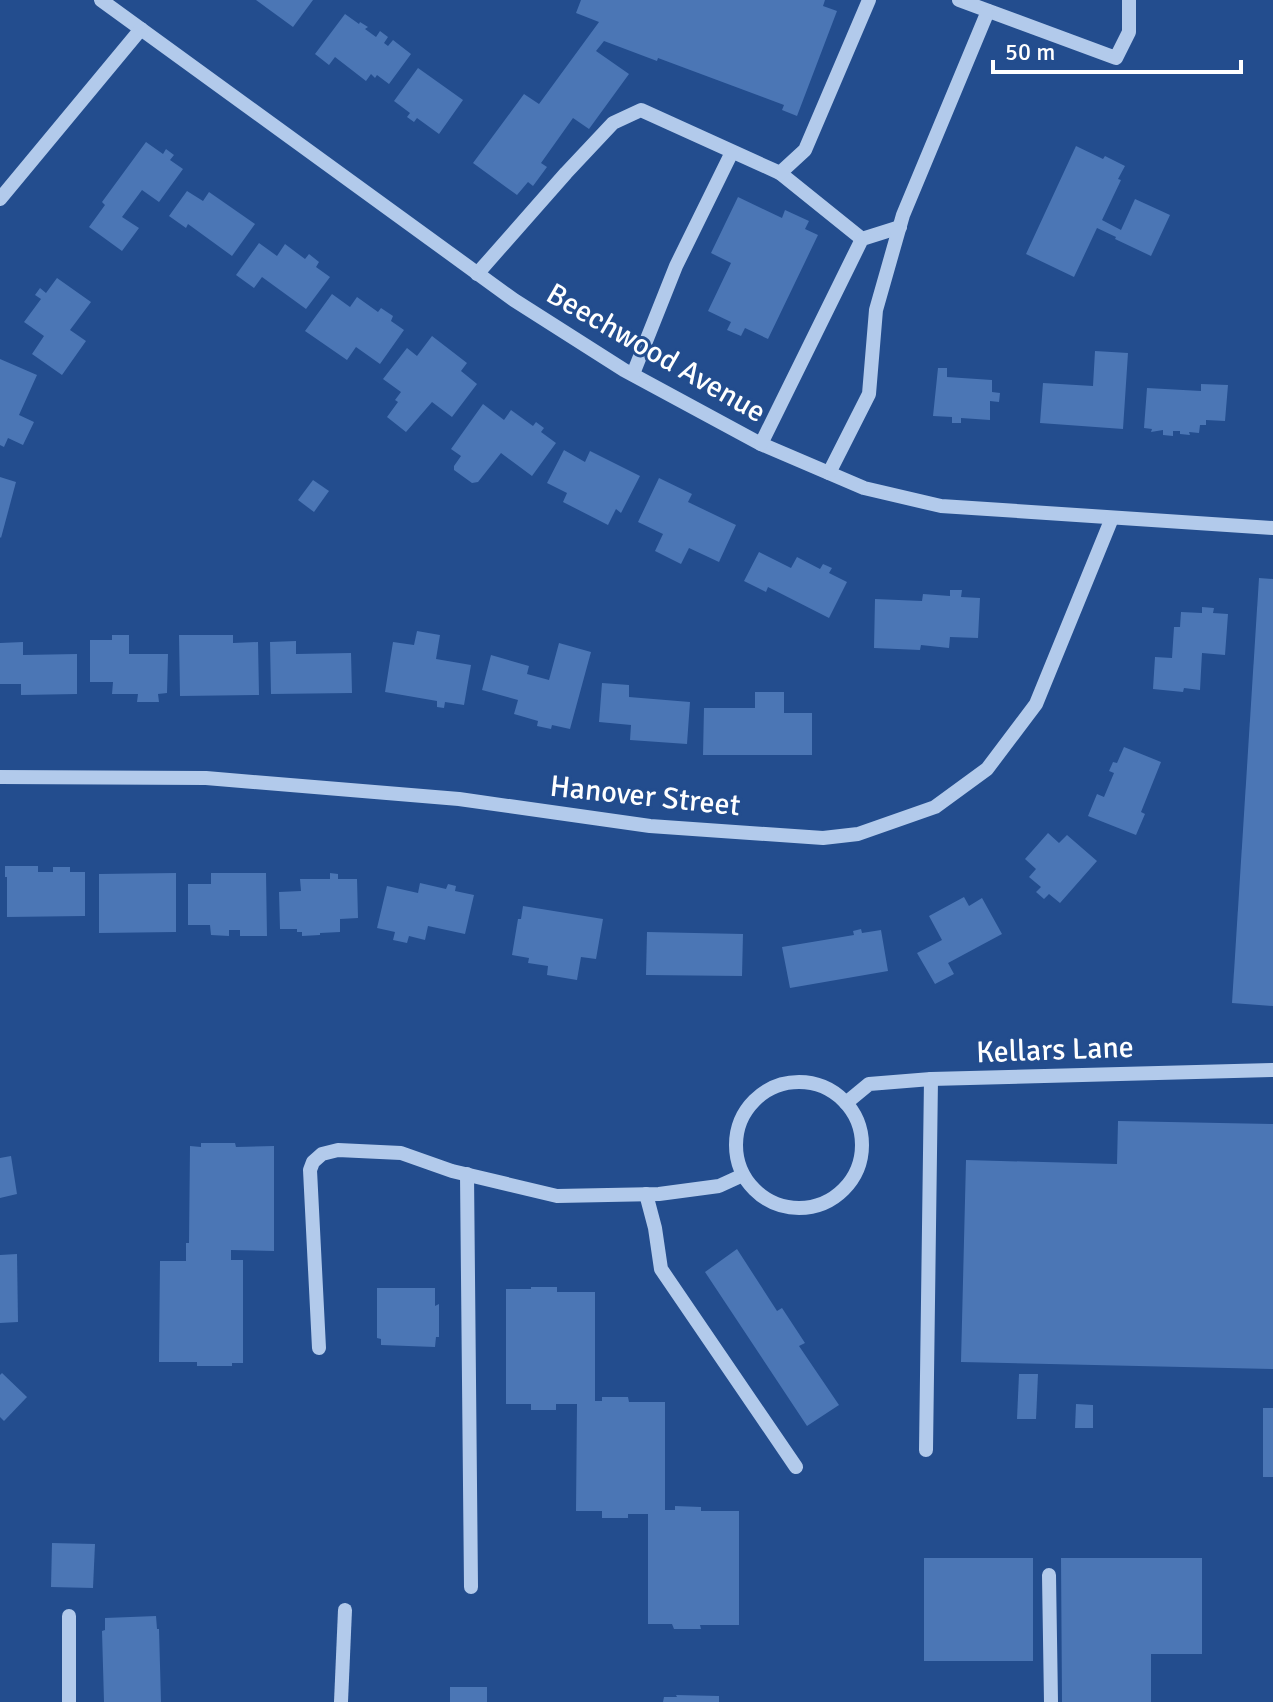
<svg xmlns="http://www.w3.org/2000/svg" width="1273" height="1702" viewBox="0 0 1273 1702" font-family="Signika,sans-serif">
<rect width="100%" height="100%" fill="#234d8e"/>
<g fill="#4b76b5">
<polygon points="256,0 313,0 293,27"/>
<polygon points="581,0 825,0 823,6 837,11 797,116 782,110 784,105 658,58 657,61 604,41 596,51 629,74 589,129 573,118 541,163 547,167 533,186 528,182 517,195 473,163 524,94 539,104 599,22 576,13"/>
<polygon points="345,14 359,24 360,22 368,27 365,29 376,37 380,31 388,37 384,43 388,46 393,40 411,54 389,84 377,75 375,78 371,74 366,81 335,57 329,65 315,54"/>
<polygon points="418,68 463,100 439,134 417,118 414,122 407,117 410,113 394,101"/>
<polygon points="146,142 163,154 166,149 174,155 170,160 183,169 159,202 142,190 122,217 139,228 122,251 89,227 105,205 102,202"/>
<polygon points="1076,146 1103,159 1105,156 1125,166 1118,179 1121,180 1102,220 1121,230 1135,199 1170,215 1151,256 1115,239 1116,237 1097,228 1074,277 1026,254"/>
<polygon points="187,191 203,201 209,192 255,224 232,256 188,224 186,228 169,216"/>
<polygon points="738,197 782,218 785,210 809,221 805,229 818,235 768,339 745,328 741,336 727,330 731,322 708,311 731,263 711,253"/>
<polygon points="259,243 277,256 285,244 305,259 309,254 319,262 316,267 330,277 306,309 262,277 254,288 236,275"/>
<polygon points="57,278 91,302 70,330 86,341 62,375 32,354 44,336 24,322 41,299 35,295 40,288 46,293"/>
<polygon points="332,294 350,307 357,297 378,312 381,308 393,316 391,321 404,330 380,364 356,347 347,360 305,331"/>
<polygon points="432,336 467,363 461,371 477,384 452,417 432,402 406,432 387,417 398,402 395,400 401,392 383,379 407,348 417,356"/>
<polygon points="1095,351 1128,353 1123,429 1040,423 1043,383 1093,386"/>
<polygon points="0,359 37,375 19,415 34,422 23,445 8,438 4,447 0,445"/>
<polygon points="938,368 947,368 947,377 992,380 992,392 1000,393 999,402 990,401 990,420 961,418 961,423 952,423 952,417 933,416"/>
<polygon points="1201,384 1228,385 1225,421 1206,420 1206,425 1200,425 1199,433 1189,432 1190,435 1180,434 1180,431 1173,431 1173,436 1163,435 1163,430 1151,432 1152,429 1144,428 1147,388 1201,391"/>
<polygon points="483,404 504,420 511,410 533,426 536,422 544,428 541,432 556,443 532,476 501,453 478,482 472,483 454,470 454,466 461,456 451,449"/>
<polygon points="564,450 585,462 590,451 640,476 621,513 616,509 608,525 563,502 567,493 547,483"/>
<polygon points="0,477 16,482 1,538 0,537"/>
<polygon points="659,478 692,494 688,502 736,525 719,562 689,548 681,564 655,551 663,534 638,522"/>
<polygon points="313,480 329,491 314,512 298,500"/>
<polygon points="759,552 791,568 797,557 820,569 823,564 832,568 829,573 847,582 829,618 768,587 766,592 744,581"/>
<polygon points="1259,578 1273,579 1273,1006 1232,1003"/>
<polygon points="950,590 962,590 961,597 980,598 978,638 950,637 949,648 921,645 920,650 874,648 875,599 922,601 923,594 950,596"/>
<polygon points="1202,607 1214,608 1213,613 1228,614 1225,655 1202,653 1200,690 1184,688 1183,692 1153,689 1155,657 1172,658 1174,627 1180,627 1181,612 1202,613"/>
<polygon points="417,631 440,635 436,659 471,665 464,705 445,702 444,708 437,707 437,701 385,692 393,642 414,645"/>
<polygon points="112,635 129,635 129,654 168,654 167,693 158,694 159,702 137,702 138,694 112,694 113,682 90,682 90,640 112,640"/>
<polygon points="179,635 233,635 233,643 258,642 259,695 180,696"/>
<polygon points="296,641 296,654 351,653 352,693 271,694 270,642"/>
<polygon points="23,642 23,655 77,654 77,694 21,695 21,684 0,684 0,643"/>
<polygon points="559,643 591,652 570,729 552,725 551,729 537,726 538,721 514,714 518,700 482,690 491,655 529,666 527,674 549,680"/>
<polygon points="602,683 629,685 629,697 690,702 687,744 630,740 631,725 599,722"/>
<polygon points="755,692 784,692 784,713 812,713 812,755 703,755 704,708 755,708"/>
<polygon points="1124,747 1161,762 1141,812 1145,814 1136,835 1088,816 1097,794 1104,797 1114,773 1109,771 1113,762 1117,763"/>
<polygon points="1048,833 1059,843 1067,835 1097,861 1060,903 1049,894 1044,899 1036,892 1041,887 1029,877 1036,869 1025,859"/>
<polygon points="5,866 38,866 38,872 53,872 53,867 70,867 70,872 85,872 85,916 7,917 7,877 5,877"/>
<polygon points="176,873 176,932 99,933 99,874"/>
<polygon points="211,873 266,873 267,936 240,936 240,930 229,930 229,936 211,935 210,925 188,925 188,884 211,884"/>
<polygon points="330,873 338,874 338,879 357,879 358,918 340,919 340,932 320,933 320,935 302,936 302,932 297,932 297,929 280,929 279,892 301,891 300,879 330,879"/>
<polygon points="420,883 446,889 448,884 456,886 455,891 474,895 465,934 428,926 425,940 409,936 407,943 393,940 395,932 377,928 387,886 418,893"/>
<polygon points="964,897 969,906 982,898 1002,934 948,963 954,974 935,984 917,953 942,940 929,916"/>
<polygon points="523,906 603,919 596,959 581,957 577,980 547,975 548,966 528,963 529,958 512,955 518,919 521,919"/>
<polygon points="861,929 862,933 881,930 888,971 790,988 782,947 854,935 853,931"/>
<polygon points="647,932 743,934 742,976 646,975"/>
<polygon points="1118,1121 1273,1124 1273,1369 961,1362 966,1160 1117,1164"/>
<polygon points="201,1143 235,1143 236,1147 274,1146 274,1251 231,1250 231,1260 243,1260 243,1363 232,1363 232,1366 197,1366 197,1362 159,1362 160,1261 186,1261 186,1243 189,1243 190,1146 201,1147"/>
<polygon points="11,1156 17,1194 0,1198 0,1158"/>
<polygon points="737,1249 777,1311 782,1308 805,1343 799,1346 839,1405 807,1426 705,1272"/>
<polygon points="17,1254 18,1322 0,1323 0,1255"/>
<polygon points="531,1287 557,1287 557,1292 595,1292 595,1401 602,1401 602,1397 628,1397 629,1402 665,1402 665,1510 675,1510 675,1506 701,1507 701,1511 739,1511 739,1625 700,1625 701,1629 674,1629 672,1624 648,1624 648,1514 628,1514 628,1518 602,1518 602,1511 576,1511 577,1404 556,1404 556,1410 531,1410 531,1404 506,1404 506,1289 531,1289"/>
<polygon points="377,1288 435,1288 435,1306 439,1304 439,1337 436,1337 435,1347 381,1345 381,1339 377,1338"/>
<polygon points="2,1373 27,1397 4,1421 0,1417 0,1375"/>
<polygon points="1019,1374 1038,1374 1036,1419 1017,1419"/>
<polygon points="1076,1404 1093,1405 1093,1428 1075,1428"/>
<rect x="1263" y="1408" width="10" height="69"/>
<polygon points="52,1543 95,1544 93,1588 51,1587"/>
<rect x="924" y="1558" width="109" height="103"/>
<polygon points="1061,1558 1202,1558 1202,1654 1151,1654 1151,1702 1062,1702"/>
<polygon points="156,1616 157,1629 159,1629 161,1702 104,1702 102,1631 105,1630 105,1618"/>
<rect x="450" y="1687" width="37" height="15"/>
<polygon points="676,1695 719,1696 719,1702 663,1702 664,1697 677,1697"/>
</g>
<g fill="none" stroke-linecap="round" stroke-linejoin="round">
<g stroke="#b2caeb" stroke-width="14">
<polyline points="101,0 514,300 624,370 761,444 864,488 941,506 1273,528"/>
<polyline points="959,0 1116,58 1129,32 1129,0"/>
<polyline points="780,173 862,239"/>
<polyline points="0,199 141,29"/>
<polyline points="477,274 566,173 613,123 641,110 780,173 805,150 869,0"/>
<polyline points="633,374 676,266 732,152"/>
<polyline points="761,444 862,239 900,227"/>
<polyline points="829,473 869,394 876,310 903,215 988,11"/>
<polyline points="0,777 206,778 459,799 650,826 823,838 858,834 935,807 987,769 1036,704 1112,518"/>
<circle cx="799" cy="1145" r="63"/>
<polyline points="846,1103 869,1084 931,1079 1273,1070"/>
<polyline points="467,1174 471,1587"/>
<polyline points="646,1194 655,1228 661,1269 796,1467"/>
<polyline points="319,1348 310,1170 313,1162 322,1154 338,1150 401,1153 452,1171 557,1196 659,1194 719,1186 743,1175"/>
<polyline points="926,1450 931,1079"/>
<polyline points="1049,1575 1051,1702"/>
<polyline points="69,1616 69,1702"/>
<polyline points="341,1702 345,1610"/>
</g>
</g>
<g text-anchor="middle" dominant-baseline="central" stroke-width="6" stroke-linejoin="round" paint-order="stroke">
<g font-size="30" fill="#fff" stroke="#234d8e">
<text transform="translate(656 353) rotate(30)">Beechwood Avenue</text>
<text transform="translate(645 796) rotate(6)">Hanover Street</text>
<text transform="translate(1055 1050) rotate(-2)">Kellars Lane</text>
</g>
</g>
<path d="M993 60v12h248v-12" fill="none" stroke="#ffffff" stroke-width="4"/>
<text x="1005" y="60" font-size="24" fill="#ffffff" stroke="#234d8e" stroke-width="6" paint-order="stroke">50 m</text>
</svg>
